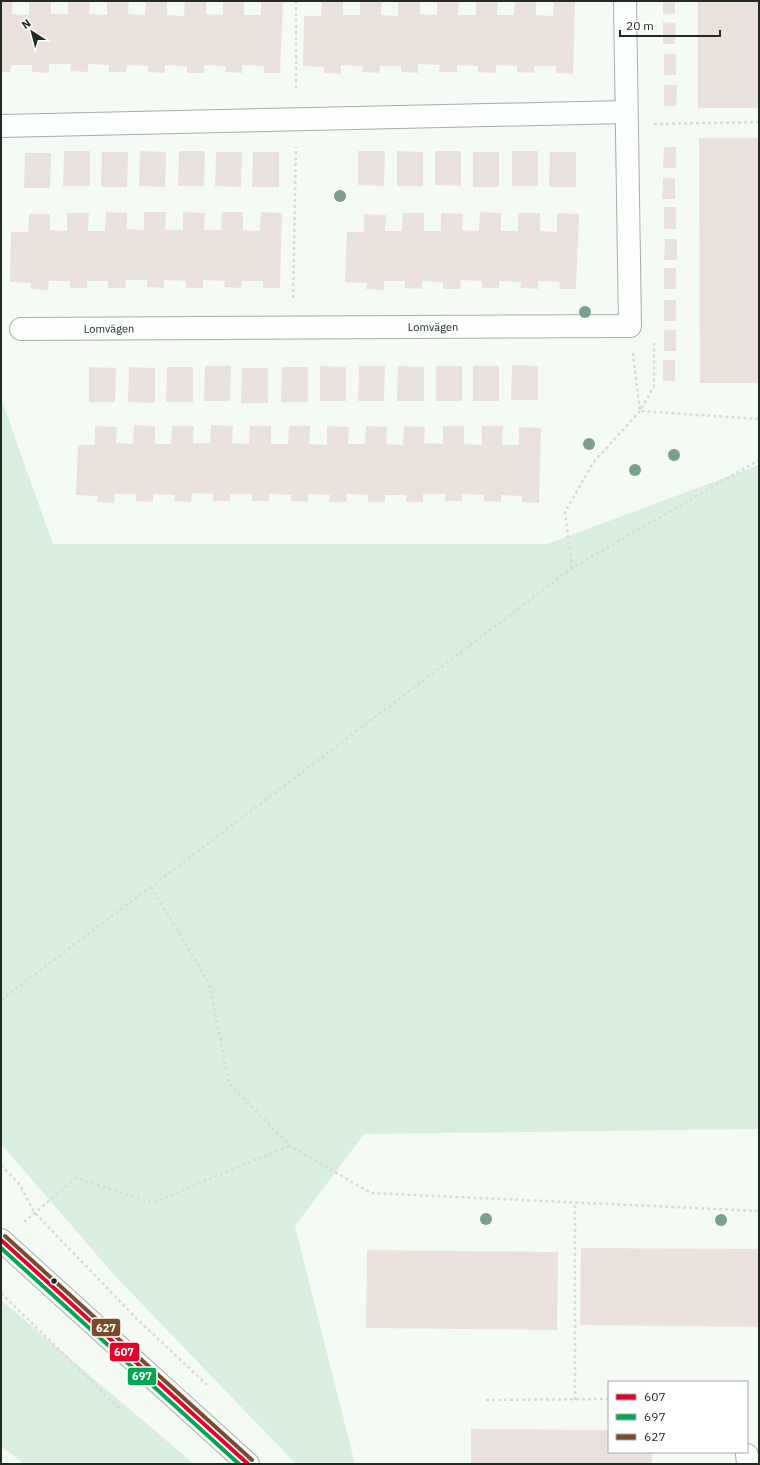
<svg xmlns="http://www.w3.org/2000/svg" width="760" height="1465" viewBox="0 0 760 1465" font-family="'IBM Plex Sans',sans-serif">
<rect width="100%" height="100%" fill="#f4fbf5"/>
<g fill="#d7efdc">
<polygon points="1,398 53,544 547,544 759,465 759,1129 364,1134 295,1226 355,1464 296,1464 116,1277 1,1144"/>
<polygon points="1,1300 194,1464 24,1464 1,1446"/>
</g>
<g fill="#eae1dd">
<polygon points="1,1 13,1 12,14 29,15 29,1 51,1 51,14 68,14 68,1 90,1 89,14 107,15 107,1 129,1 128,14 145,15 146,1 167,1 167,15 184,16 185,1 206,1 206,14 223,15 223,1 244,1 244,15 261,15 261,1 283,1 280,73 264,73 264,66 242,65 242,73 225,72 226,66 204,65 204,73 187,73 187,66 165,65 165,73 148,72 148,66 127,65 126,72 109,72 109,65 88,64 88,72 70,71 71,64 49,64 49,73 32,72 32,65 11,65 10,72 1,72"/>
<polygon points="322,1 343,1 343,15 360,15 360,1 382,1 381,15 398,16 398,1 420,1 420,14 437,15 437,1 459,1 458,15 476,15 476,1 498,1 497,15 514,15 515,1 536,1 536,15 553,16 554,1 575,1 573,74 556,73 556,66 534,66 534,73 517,72 517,66 496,65 496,73 478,72 478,66 457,65 457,72 439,72 440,65 418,64 418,73 401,72 401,66 380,66 379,73 362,72 363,66 341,65 341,74 324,73 324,67 303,66 304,16 321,16"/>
<rect x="663" y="1" width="12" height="13"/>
<rect x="698" y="1" width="61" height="107"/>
<polygon points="663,22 676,23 675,44 663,44"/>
<rect x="664" y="54" width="12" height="21"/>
<polygon points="664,85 677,85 676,106 664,106"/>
<polygon points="699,138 759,138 759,383 700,383"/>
<polygon points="664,147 676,147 676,168 663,168"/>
<polygon points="64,151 90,151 90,186 63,186"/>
<polygon points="140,151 166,152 165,187 139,186"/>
<polygon points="179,151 205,151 204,186 178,186"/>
<polygon points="358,151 385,151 384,186 358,185"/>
<polygon points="397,151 423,152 423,186 397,186"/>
<polygon points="435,151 461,151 461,186 435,185"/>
<rect x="512" y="151" width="26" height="35"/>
<polygon points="102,152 128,152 127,187 101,187"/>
<polygon points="216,152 242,152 241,187 215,186"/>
<polygon points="253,152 279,152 279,187 252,187"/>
<rect x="473" y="152" width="26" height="35"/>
<polygon points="550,152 576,152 576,187 549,187"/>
<polygon points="25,153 51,153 50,188 24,188"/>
<polygon points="663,178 675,178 675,199 662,199"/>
<rect x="664" y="207" width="12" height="22"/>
<polygon points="106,212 127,213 127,229 144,230 144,212 166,212 165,230 183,230 183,212 205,213 204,230 221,230 222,212 243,212 243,230 260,231 261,212 282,213 280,288 263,288 263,281 242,281 241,288 224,287 225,281 203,280 203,288 186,288 186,281 164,280 164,288 147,287 147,280 126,280 125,288 108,288 108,281 87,281 87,288 70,288 70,281 49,281 48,290 31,289 31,283 10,282 11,232 28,232 29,214 50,214 50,230 67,231 67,213 89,213 88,231 105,231"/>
<polygon points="480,212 501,213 501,231 518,231 518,213 540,213 540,231 557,232 557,213 579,214 576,289 559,289 560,282 538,281 538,289 520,288 521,282 499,281 499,288 482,288 482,281 461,280 460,289 443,289 443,282 422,281 422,289 405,288 405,281 384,281 384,290 366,289 367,283 345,282 347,232 364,232 364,214 386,215 385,231 402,231 403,213 424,213 424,231 441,231 441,213 463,214 462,230 479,231"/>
<polygon points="665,239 677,239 677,260 664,260"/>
<rect x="664" y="268" width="12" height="21"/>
<rect x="664" y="300" width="12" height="21"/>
<rect x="664" y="330" width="12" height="21"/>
<rect x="663" y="360" width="12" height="21"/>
<polygon points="512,365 538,366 538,400 511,400"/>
<polygon points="205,366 231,366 230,401 204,401"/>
<polygon points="320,366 346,367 346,401 320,401"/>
<polygon points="359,366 385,366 384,401 358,401"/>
<polygon points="398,366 424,367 424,401 397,401"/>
<rect x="436" y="366" width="26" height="35"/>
<rect x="473" y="366" width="26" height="35"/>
<polygon points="89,367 116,368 115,402 89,402"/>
<polygon points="129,367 155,368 155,403 128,402"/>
<polygon points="167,367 193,367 193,402 166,402"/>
<polygon points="282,367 308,367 308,402 281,402"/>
<polygon points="242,368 268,368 268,403 241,403"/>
<polygon points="134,425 155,426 155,444 171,444 172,426 194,426 193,443 210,443 211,425 233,426 232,443 249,444 250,426 271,426 271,444 288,444 289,426 310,426 309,444 327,445 327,426 349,427 348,444 365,444 366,426 387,427 386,444 403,445 404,426 425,427 424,443 443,444 443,426 464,426 464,444 482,445 482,426 503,426 502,445 519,445 519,427 541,428 539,503 522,502 522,496 501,495 501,502 484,501 484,495 462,494 462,501 445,501 445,494 423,494 423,502 406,502 406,495 385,495 385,502 368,502 368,495 347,494 346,502 329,502 330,495 308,494 308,502 291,501 291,495 269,494 269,501 252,501 252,494 230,494 230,501 213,501 213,494 192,493 191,502 174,501 175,495 153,494 153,502 136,501 136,494 115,494 114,503 97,502 98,496 76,495 78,445 95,445 95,426 117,427 116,443 133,444"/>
<polygon points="581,1248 759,1249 759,1327 580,1325"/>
<polygon points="367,1250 558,1252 557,1330 366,1328"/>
<polygon points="471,1429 609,1430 609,1452 652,1452 652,1464 471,1464"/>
</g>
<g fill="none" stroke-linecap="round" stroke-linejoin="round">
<g stroke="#a7aea9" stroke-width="24">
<g id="street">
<polyline points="1,126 626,112"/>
<path id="s1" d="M21,329L630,326L625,1"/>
<polyline points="1,1240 248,1464"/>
<polyline points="747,1455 748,1464"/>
</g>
</g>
<g stroke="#d8dbd9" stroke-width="2.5" stroke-dasharray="3 3" stroke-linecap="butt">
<polyline points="296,1 296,90"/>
<polyline points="654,124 759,122"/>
<polyline points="293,298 296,147"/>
<polyline points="633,353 640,411 759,419"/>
<polyline points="572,568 565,512 593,463 640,411 654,386 654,343"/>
<polyline points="151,887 209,983 229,1083 290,1146 371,1193 759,1211"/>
<polyline points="1,1000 572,568 759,460"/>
<polyline points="1,1165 20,1185 34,1212 136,1318 207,1385"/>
<polyline points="24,1222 76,1178 153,1203 242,1165 290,1146"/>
<polyline points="1,1293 122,1411"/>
<polyline points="486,1400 609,1399"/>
<polyline points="575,1400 575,1203"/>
</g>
<use href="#street" stroke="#fdfefe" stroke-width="22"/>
<g stroke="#fff" stroke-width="7">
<polyline id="bus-1" points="1,1240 248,1464"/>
</g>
<g stroke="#fff" stroke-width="7">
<polyline id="bus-2" points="1,1248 239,1464"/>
</g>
<g stroke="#fff" stroke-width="7">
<polyline id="bus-3" points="5,1236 252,1460"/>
</g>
<use href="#bus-1" stroke="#e4002b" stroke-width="4"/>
<use href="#bus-2" stroke="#00a651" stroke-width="4"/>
<use href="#bus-3" stroke="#7a4b2a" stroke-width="4"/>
</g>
<g fill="#7aa188">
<circle cx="340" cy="196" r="6"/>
<circle cx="585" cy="312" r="6"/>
<circle cx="589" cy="444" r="6"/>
<circle cx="674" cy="455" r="6"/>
<circle cx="635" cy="470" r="6"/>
<circle cx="486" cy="1219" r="6"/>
<circle cx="721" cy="1220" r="6"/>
</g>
<circle fill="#222a24" stroke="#fff" stroke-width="1.5" cx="54" cy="1281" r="3.5"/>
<g text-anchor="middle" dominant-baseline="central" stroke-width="3" stroke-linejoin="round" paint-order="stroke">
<g font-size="11" fill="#222a24" stroke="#fff">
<text stroke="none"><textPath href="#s1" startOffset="412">Lomvägen</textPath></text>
<text stroke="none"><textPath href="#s1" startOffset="88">Lomvägen</textPath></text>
</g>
</g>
<g stroke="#fff" stroke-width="1.5">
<rect x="91" y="1318" width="30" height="19" rx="4" fill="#7a4b2a"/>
<rect x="109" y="1342" width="31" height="20" rx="4" fill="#e4002b"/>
<rect x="127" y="1367" width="30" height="19" rx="4" fill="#00a651"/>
</g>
<g font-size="11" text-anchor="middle" font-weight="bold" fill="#fff">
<text x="106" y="1332">627</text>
<text x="124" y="1356">607</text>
<text x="142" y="1380">697</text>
</g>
<rect width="760" height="1465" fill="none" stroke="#222a24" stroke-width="4"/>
<rect x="608" y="1381" width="140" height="72" fill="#ffffff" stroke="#a7aaa7"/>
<rect x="616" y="1394" width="20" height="6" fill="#e4002b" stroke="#a7aaa7"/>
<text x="644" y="1401" font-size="12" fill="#222a24">607</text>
<rect x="616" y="1414" width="20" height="6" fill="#00a651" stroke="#a7aaa7"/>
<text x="644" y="1421" font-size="12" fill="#222a24">697</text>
<rect x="616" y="1434" width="20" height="6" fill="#7a4b2a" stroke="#a7aaa7"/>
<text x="644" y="1441" font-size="12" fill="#222a24">627</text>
<g transform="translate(32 32) rotate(324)" stroke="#ffffff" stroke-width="3" paint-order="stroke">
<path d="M0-3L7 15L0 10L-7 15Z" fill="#222a24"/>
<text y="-6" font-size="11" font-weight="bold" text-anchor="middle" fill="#222a24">N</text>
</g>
<path d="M620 30v6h100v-6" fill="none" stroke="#222a24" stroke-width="2"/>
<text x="626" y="30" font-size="12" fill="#222a24" stroke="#ffffff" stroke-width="3" paint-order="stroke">20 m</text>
</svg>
